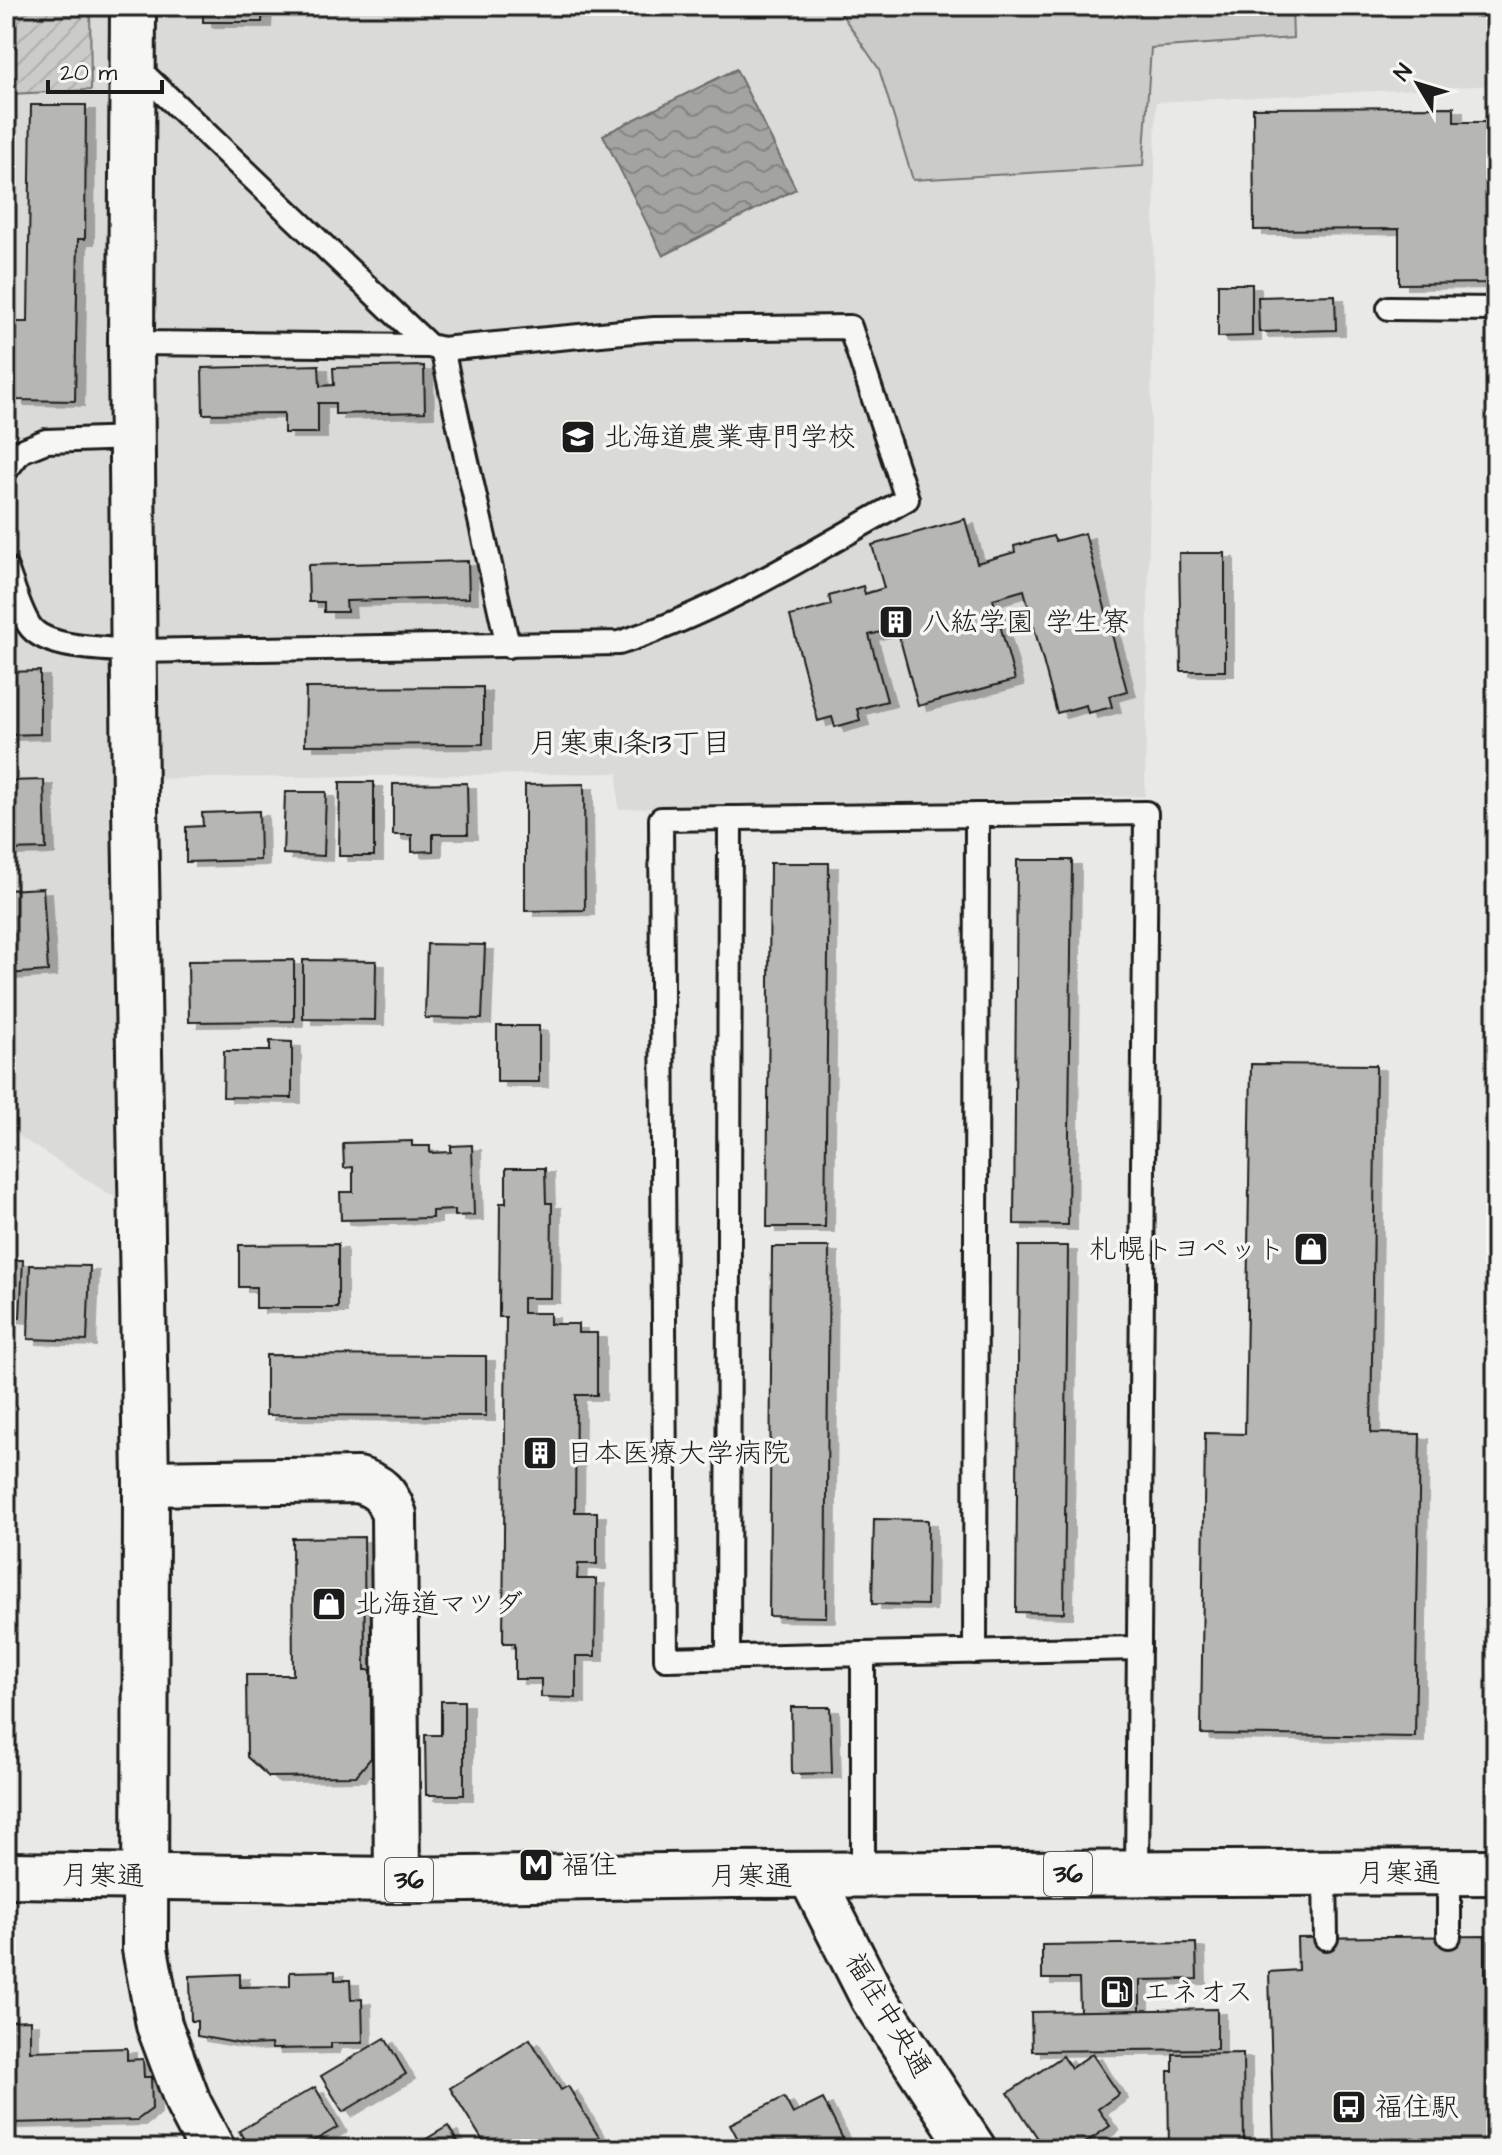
<svg xmlns="http://www.w3.org/2000/svg" width="1502" height="2155" viewBox="0 0 1502 2155" font-family="'Architects Daughter','Klee One',sans-serif">
<defs>
<pattern id="garden-furrows" width="10" height="10" patternUnits="userSpaceOnUse" patternTransform="scale(2)"><rect width="10" height="10" fill="#cbcbc7"/><path d="M-1 1l2-2M0 10L10 0M9 11l2-2" fill="none" stroke="#aeaeaa"/></pattern>
<pattern id="water-waves" width="16" height="10" patternUnits="userSpaceOnUse" patternTransform="scale(2)"><rect width="16" height="10" fill="#a3a3a1"/><path d="M0 5q4-4 8 0t8 0" fill="none" stroke="#848482"/></pattern>
<filter id="shadow"><feDropShadow dx="9" dy="5" stdDeviation="0" flood-color="#0004"/></filter>
</defs>
<rect width="100%" height="100%" fill="#e9e9e5"/>
<filter id="ink" filterUnits="userSpaceOnUse"><feTurbulence type="fractalNoise" baseFrequency=".0125" numOctaves="2"/><feDisplacementMap in="SourceGraphic" scale="16" xChannelSelector="R" yChannelSelector="G"/><feConvolveMatrix kernelMatrix="1 2 1 2 8 2 1 2 1" color-interpolation-filters="sRGB"/></filter>
<g filter="url(#ink)">
<polygon fill="#dadad6" points="6,6 1496,6 1496,85 1156,102 1145,796 618,809 618,773 124,779 117,1199 6,1128"/>
<polygon fill="#cbcbc7" stroke="#747472" stroke-width="2" points="836,6 1292,6 1293,38 1151,48 1143,166 913,180 879,69"/>
<polygon fill="url(#garden-furrows)" stroke="#747472" stroke-width="2" points="6,6 90,6 91,90 10,94 6,195"/>
<polygon fill="url(#water-waves)" stroke="#6d6d6c" stroke-width="2" points="736,69 796,189 663,256 603,135"/>
<g fill="#b6b6b3" stroke="#1c1c1c" stroke-width="2" filter="url(#shadow)">
<polygon points="203,6 263,6 262,22 203,22"/>
<polygon points="31,105 86,105 85,239 78,239 75,401 15,400 16,322 28,322"/>
<polygon points="1454,107 1454,122 1496,122 1496,283 1399,284 1399,229 1254,230 1253,108"/>
<polygon points="1218,284 1252,284 1252,336 1218,337"/>
<polygon points="1335,295 1336,330 1259,332 1258,297"/>
<polygon points="319,365 320,386 334,385 333,368 424,366 425,412 335,414 335,403 318,403 318,433 284,433 284,413 203,414 202,368"/>
<polygon points="965,519 977,563 1015,552 1014,546 1053,536 1055,541 1085,533 1127,691 1109,696 1112,707 1088,713 1086,705 1057,713 1024,590 993,599 1015,680 918,706 897,628 869,635 887,701 857,709 860,720 835,727 832,717 818,721 790,616 831,605 829,596 863,586 865,594 884,588 872,545"/>
<polygon points="1179,553 1225,553 1225,671 1181,671"/>
<polygon points="468,561 469,598 346,601 347,612 324,612 324,602 309,602 308,565"/>
<polygon points="40,671 40,734 6,735 6,672"/>
<polygon points="483,687 483,744 305,745 306,688"/>
<polygon points="44,780 46,849 6,850 6,781"/>
<polygon points="340,782 374,782 374,856 339,856"/>
<polygon points="467,783 468,834 433,834 433,851 412,852 412,835 393,835 393,784"/>
<polygon points="584,784 585,910 525,911 525,785"/>
<polygon points="285,792 326,792 324,856 283,854"/>
<polygon points="259,811 260,860 186,862 186,827 203,826 202,813"/>
<polygon points="1017,860 1072,860 1068,1225 1014,1224"/>
<polygon points="770,863 829,863 825,1227 767,1227"/>
<polygon points="43,888 48,971 6,974 6,890"/>
<polygon points="427,944 485,945 482,1019 425,1018"/>
<polygon points="294,960 294,1021 189,1022 188,961"/>
<polygon points="303,960 376,961 375,1020 303,1019"/>
<rect x="497" y="1026" width="42" height="56"/>
<polygon points="270,1041 292,1042 292,1098 223,1097 224,1051 270,1051"/>
<polygon points="1251,1064 1376,1065 1371,1433 1420,1434 1415,1737 1201,1734 1205,1433 1245,1434"/>
<polygon points="412,1141 412,1146 430,1146 430,1153 451,1152 451,1146 472,1145 474,1215 455,1216 455,1210 432,1211 432,1218 341,1220 340,1192 353,1192 353,1167 344,1168 343,1143"/>
<polygon points="506,1168 545,1168 546,1203 552,1203 551,1298 523,1298 523,1313 550,1313 550,1324 578,1324 578,1333 597,1333 597,1395 576,1395 575,1512 597,1512 597,1564 578,1564 577,1579 596,1579 595,1656 576,1656 576,1698 541,1697 541,1679 515,1679 515,1643 503,1643 506,1317 499,1317 499,1309 500,1203 506,1203"/>
<polygon points="338,1244 338,1308 256,1308 256,1287 239,1287 239,1245"/>
<polygon points="1019,1246 1068,1246 1064,1613 1016,1612"/>
<polygon points="772,1247 829,1247 826,1617 769,1616"/>
<polygon points="6,1260 23,1260 20,1318 6,1317"/>
<polygon points="30,1265 90,1266 87,1341 28,1339"/>
<polygon points="266,1355 486,1356 486,1416 266,1415"/>
<polygon points="874,1519 928,1520 927,1605 872,1604"/>
<polygon points="364,1537 365,1670 371,1670 371,1758 356,1776 269,1777 247,1757 246,1675 293,1675 292,1538"/>
<polygon points="441,1701 464,1701 464,1795 426,1795 425,1735 441,1735"/>
<polygon points="791,1707 830,1707 832,1773 792,1774"/>
<polygon points="1485,1936 1485,1981 1496,1981 1496,2149 1274,2149 1269,1972 1298,1970 1297,1938"/>
<polygon points="1196,1943 1197,1979 1140,1980 1140,2010 1080,2012 1079,1979 1042,1979 1042,1945"/>
<polygon points="335,1971 335,1980 350,1980 351,2000 362,1999 363,2043 331,2043 331,2048 272,2049 271,2044 248,2045 197,2036 197,2021 191,2021 190,1976 240,1974 240,1987 290,1986 290,1972"/>
<polygon points="1217,2009 1217,2049 1032,2051 1031,2012"/>
<polygon points="30,2020 30,2051 127,2048 127,2060 143,2059 144,2077 151,2077 152,2109 137,2120 10,2123 6,2120 6,2021"/>
<polygon points="385,2038 406,2074 343,2112 321,2076"/>
<polygon points="530,2039 561,2090 568,2086 606,2149 488,2149 450,2088"/>
<polygon points="1243,2053 1244,2149 1169,2149 1168,2071 1173,2071 1173,2054"/>
<polygon points="1092,2054 1119,2094 1098,2109 1110,2126 1076,2149 1045,2149 1008,2093 1063,2056 1071,2068"/>
<polygon points="315,2087 338,2127 300,2149 250,2149 239,2131"/>
<polygon points="784,2097 793,2114 823,2099 848,2149 723,2149 739,2141 730,2124"/>
<polygon points="448,2126 462,2149 414,2149 413,2147"/>
</g>
<g fill="none" stroke-linecap="round" stroke-linejoin="round">
<g stroke="#1c1c1c" stroke-width="28">
<g id="service">
<polyline points="134,65 429,346"/>
<polyline points="1389,308 1496,309"/>
<polyline points="442,349 508,646"/>
<polyline points="6,470 21,451 46,441 132,438"/>
<path d="M6,568C13,586 19,609 29,625C45,650 106,648 134,651L619,643C721,611 814,551 907,499L850,327L654,329L442,349L429,346L131,343"/>
<polyline points="975,1652 977,815"/>
<polyline points="863,1654 1139,1648"/>
<polyline points="728,1657 730,818"/>
<polyline points="1325,1873 1326,1938"/>
<polyline points="1449,1873 1449,1936"/>
<polyline points="863,1875 863,1654 666,1659 661,819 1146,813 1137,1874"/>
</g>
</g>
<g stroke="#1c1c1c" stroke-width="50">
<g id="minor">
<polyline points="133,6 131,343 135,807 146,1483 145,1949 159,2025 189,2105 212,2149"/>
<path d="M146,1483L358,1480C379,1486 387,1494 394,1515L397,1880"/>
</g>
</g>
<g stroke="#1c1c1c" stroke-width="50">
<polyline id="tertiary" points="811,1876 873,1998 973,2149"/>
</g>
<g stroke="#1c1c1c" stroke-width="50">
<polyline id="trunk" points="6,1875 397,1880 733,1875 1496,1872"/>
</g>
<use href="#service" stroke="#f6f6f2" stroke-width="22"/>
<use href="#minor" stroke="#f6f6f2" stroke-width="44"/>
<use href="#tertiary" stroke="#f6f6f2" stroke-width="44"/>
<use href="#trunk" stroke="#f6f6f2" stroke-width="44"/>
</g>
</g>
<defs>
<g id="university-square" transform="scale(1.8)"><rect x="-9" y="-9" width="18" height="18" rx="4" fill="#1c1c1c" stroke="#f6f6f2"/><path d="M0-5L7-2L0 1L-7-2ZM-4 1L0 2.5L4 1V4Q0 6-4 4Z" fill="#fff"/></g>
<g id="building-square" transform="scale(1.8)"><rect x="-9" y="-9" width="18" height="18" rx="4" fill="#1c1c1c" stroke="#f6f6f2"/><path d="M-4-6H4V6H1V3H-1V6H-4ZM-2.5-4.3h1.7v1.8h-1.7ZM.8-4.3h1.7v1.8H.8ZM-2.5-1h1.7V.8h-1.7ZM.8-1h1.7V.8H.8Z" fill="#fff"/></g>
<g id="shop-square" transform="scale(1.8)"><rect x="-9" y="-9" width="18" height="18" rx="4" fill="#1c1c1c" stroke="#f6f6f2"/><path d="M-5-2.5h2.3a2.7 3.5 0 0 1 5.4 0H5L5.5 6h-11ZM-1.5-2.5h3a1.5 2.3 0 0 0-3 0Z" fill="#fff"/></g>
<g id="metro-square" transform="scale(1.8)"><rect x="-9" y="-9" width="18" height="18" rx="4" fill="#1c1c1c" stroke="#f6f6f2"/><path d="M-5.5 5V-5H-3L0 0L3-5H5.5V5H3V-.5L0 4L-3-.5V5Z" fill="#fff"/></g>
<g id="fuel-square" transform="scale(1.8)"><rect x="-9" y="-9" width="18" height="18" rx="4" fill="#1c1c1c" stroke="#f6f6f2"/><path d="M-5.5-6h7V0h2V4h1.3V-2.5L3-4.5l.8-.8L6-3V5H2.5V1h-1V6h-7ZM-4.2-4.7v3.2H.2V-4.7Z" fill="#fff"/></g>
<g id="bus-square" transform="scale(1.8)"><rect x="-9" y="-9" width="18" height="18" rx="4" fill="#1c1c1c" stroke="#f6f6f2"/><path d="M-5-6H5V4H4V6H2V4H-2V6H-4V4H-5ZM-3.5-4V0h7V-4ZM-3.5 1.2v1.5H-2V1.2ZM2 1.2v1.5H3.5V1.2Z" fill="#fff"/></g>
</defs>
<g fill-rule="evenodd">
<use href="#university-square" x="578" y="437"/>
<use href="#building-square" x="896" y="622"/>
<use href="#shop-square" x="1311" y="1249"/>
<use href="#building-square" x="540" y="1453"/>
<use href="#shop-square" x="329" y="1604"/>
<use href="#metro-square" x="536" y="1865"/>
<use href="#fuel-square" x="1117" y="1992"/>
<use href="#bus-square" x="1349" y="2107"/>
</g>
<g text-anchor="middle" dominant-baseline="central" stroke-width="7" stroke-linejoin="round" paint-order="stroke">
<g fill="#f6f6f2" stroke="#5d5d5c" stroke-width="2">
<rect x="1044" y="1852" width="48" height="44" rx="6"/>
<rect x="385" y="1858" width="48" height="44" rx="6"/>
</g>
<g font-size="26" font-weight="bold" fill="#1c1c1c">
<text x="1068" y="1874">36</text>
<text x="409" y="1880">36</text>
</g>
<g font-size="28" fill="#1c1c1c" stroke="#f6f6f2" text-anchor="start">
<text x="604" y="437">北海道農業専門学校</text>
<text x="922" y="622">八紘学園 学生寮</text>
<text x="1285" y="1249" text-anchor="end">札幌トヨペット</text>
<text x="566" y="1453">日本医療大学病院</text>
<text x="355" y="1604">北海道マツダ</text>
<text x="562" y="1865">福住</text>
<text x="1143" y="1992">エネオス</text>
<text x="1375" y="2107">福住駅</text>
</g>
<g font-size="28" fill="#1c1c1c" stroke="#f6f6f2">
<text x="1399" y="1873">月寒通</text>
<text transform="translate(103 1876) rotate(1)">月寒通</text>
<text x="751" y="1876">月寒通</text>
<text transform="translate(888 2015) rotate(59)">福住中央通</text>
</g>
<g font-size="30" fill="#1c1c1c" stroke="#f6f6f2">
<text x="630" y="744">月寒東1条13丁目</text>
</g>
</g>
<rect width="1502" height="2155" fill="none" stroke="#f6f6f2" stroke-width="32"/>
<rect x="16" y="16" width="1470" height="2123" fill="none" stroke="#1c1c1c" stroke-width="3" filter="url(#ink)"/>
<g transform="translate(1418 84) rotate(308)" stroke="#f6f6f2" stroke-width="6" paint-order="stroke">
<path d="M0-6L14 30L0 20L-14 30Z" fill="#1c1c1c"/>
<text y="-12" font-size="22" font-weight="bold" text-anchor="middle" fill="#1c1c1c">N</text>
</g>
<path d="M48 80v12h114v-12" fill="none" stroke="#1c1c1c" stroke-width="4"/>
<text x="60" y="80" font-size="24" fill="#1c1c1c" stroke="#f6f6f2" stroke-width="6" paint-order="stroke">20 m</text>
</svg>
